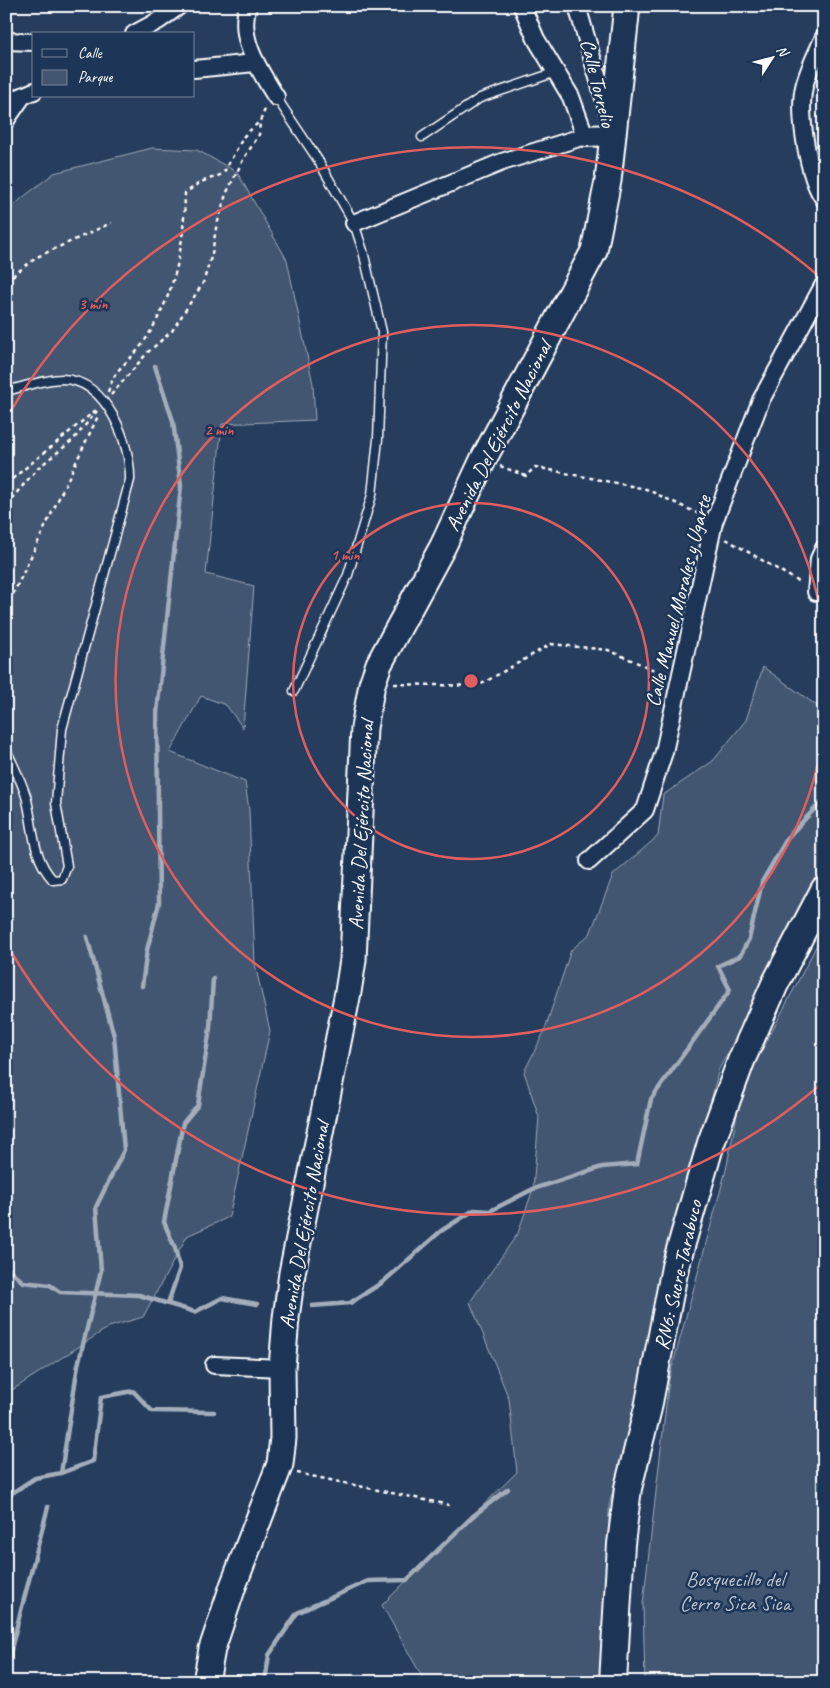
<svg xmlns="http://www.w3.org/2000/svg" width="830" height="1688" viewBox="0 0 830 1688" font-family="Caveat,sans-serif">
<rect width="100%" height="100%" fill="#263d5e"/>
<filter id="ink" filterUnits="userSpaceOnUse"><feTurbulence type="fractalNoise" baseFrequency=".02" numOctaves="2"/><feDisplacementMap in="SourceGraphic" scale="10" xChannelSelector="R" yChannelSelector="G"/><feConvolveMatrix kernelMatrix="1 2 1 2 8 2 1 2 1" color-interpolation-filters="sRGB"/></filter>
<g filter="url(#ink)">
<g fill="#425672" stroke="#a0aab8">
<polygon points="152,148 197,150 237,172 287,260 313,384 315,420 222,424 206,574 254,586 243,728 226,705 201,696 170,752 245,782 249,810 255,964 270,1031 229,1217 187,1236 143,1317 109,1327 6,1394 6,213 22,198 54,173"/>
<polygon points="763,667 824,711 824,879 719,1069 609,1506 607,1682 425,1682 382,1605 517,1472 509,1399 470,1302 518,1233 533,1189 539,1117 524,1072 544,1032 571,950 590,934 613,875 658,836 663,795 713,761 746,720"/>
<polygon points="824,931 824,1682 645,1682 643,1604 669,1379 726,1170 742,1089"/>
</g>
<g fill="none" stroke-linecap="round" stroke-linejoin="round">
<g stroke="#a4aebb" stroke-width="4.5">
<polyline points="142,986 147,950 159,903 157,713 181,486 173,421 155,366"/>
<polyline points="6,1267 23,1282 50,1285 60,1292 139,1295 195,1312 222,1298 257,1304"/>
<polyline points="168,1303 180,1268 175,1248 164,1222 183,1123 198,1105 210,1028 213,979"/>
<polyline points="312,1306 350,1303 383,1282 441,1231 474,1210 490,1211 533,1189 602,1167 637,1164 651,1099 730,990 718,966 740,956 749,939 762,882 788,837 824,799"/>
<polyline points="61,1473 78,1365 101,1271 96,1207 124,1150 114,1036 87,937"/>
<polyline points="6,1495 9,1495 35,1478 61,1473 93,1461 101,1397 133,1391 152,1411 214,1412"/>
<polyline points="6,1668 48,1507"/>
<polyline points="265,1682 269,1655 297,1613 368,1581 407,1580 473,1516 508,1489"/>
</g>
<g stroke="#fff" stroke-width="11">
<g id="service">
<polyline points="276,97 318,160 354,223 363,251 382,332 378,439 372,495 348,575 294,691"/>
<polyline points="422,137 480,98 556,72"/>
<path d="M6,391C24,387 45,379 62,379C107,379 131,444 130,480L62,729L56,803L67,866L62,879L53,880C31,856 34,826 26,796C21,780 13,765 6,749"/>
</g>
</g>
<g stroke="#fff" stroke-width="20">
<g id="minor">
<path d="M248,6C237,38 260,71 276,97"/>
<polyline points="577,6 610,119"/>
<polyline points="134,34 158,21 179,6"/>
<path d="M824,37C817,53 808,70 804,87C798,113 808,178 824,199"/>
<polyline points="6,41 34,42"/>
<polyline points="194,69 255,63"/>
<polyline points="6,103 34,91"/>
<polyline points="6,120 22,97"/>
<polyline points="354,223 502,162 585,136 571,97 536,39 522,6"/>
<polyline points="816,592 819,559 824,548"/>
<polyline points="589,861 645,810 664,752 714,522 761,400 824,284"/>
<polyline points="214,1365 282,1368"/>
</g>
</g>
<g stroke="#fff" stroke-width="24">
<polyline id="tertiary" points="585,136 614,135"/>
</g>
<g stroke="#fff" stroke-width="29">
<polyline id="primary" points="206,1682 212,1649 233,1586 280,1464 283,1438 282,1368 286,1318 292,1273 348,992 353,960 364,728 372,684 379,664 443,546 483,460 594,251 608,181 627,6"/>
</g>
<g stroke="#fff" stroke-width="30">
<polyline id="trunk" points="613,1682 621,1544 628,1488 648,1408 675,1267 711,1143 741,1061 775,984 824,890"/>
</g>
<g stroke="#fff" stroke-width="2.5" stroke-dasharray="4 4" stroke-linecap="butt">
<polyline points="6,281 37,257 111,223"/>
<path d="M108,392C116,364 129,364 143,343C175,296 184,249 185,193L201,182L223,174L244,136L259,122"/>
<polyline points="111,395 148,352 172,331 203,283 212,254 216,228 226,194 244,158 259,135 260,121 266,107"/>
<polyline points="500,466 526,476 535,467 646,489 701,515"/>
<polyline points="6,484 96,410"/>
<polyline points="6,505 38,468 73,440 97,411"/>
<polyline points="726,539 801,583"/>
<polyline points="6,609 99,414"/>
<polyline points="394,684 478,686 551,644 608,650 666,675"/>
<polyline points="297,1473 449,1505"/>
</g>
<use href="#service" stroke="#1d3557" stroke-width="8"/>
<use href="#minor" stroke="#1d3557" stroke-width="16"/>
<use href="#tertiary" stroke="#1d3557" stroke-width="20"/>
<use href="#primary" stroke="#1d3557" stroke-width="25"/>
<use href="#trunk" stroke="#1d3557" stroke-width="26"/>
</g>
</g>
<g fill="none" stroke="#e05e5e" stroke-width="2.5">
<circle cx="471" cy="681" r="178"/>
<path d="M824 731A356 356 0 1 1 824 631"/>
<path d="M821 1084A534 534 0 0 1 9 948M9 414A534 534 0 0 1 821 278"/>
</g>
<g text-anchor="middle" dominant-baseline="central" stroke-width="5" stroke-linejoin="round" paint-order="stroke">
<g font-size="21" fill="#fff" stroke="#1d3557">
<text transform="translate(598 83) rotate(76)">Calle Torrelio</text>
<text transform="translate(498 436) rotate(-63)">Avenida Del Ejército Nacional</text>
<text transform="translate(678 601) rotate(-76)">Calle Manuel Morales y Ugarte</text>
<text transform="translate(361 825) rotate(-87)">Avenida Del Ejército Nacional</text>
<text transform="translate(304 1225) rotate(-80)">Avenida Del Ejército Nacional</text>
<text transform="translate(678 1275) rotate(-77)">RN6: Sucre-Tarabuco</text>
</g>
<g font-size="21" fill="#bdc4ce" stroke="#1d3557">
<text x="735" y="1579">Bosquecillo del<tspan x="735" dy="24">Cerro Sica Sica</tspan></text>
</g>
</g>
<circle cx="471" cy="681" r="8" fill="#e05e5e" stroke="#1d3557" stroke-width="2.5"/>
<g font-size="15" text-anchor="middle" font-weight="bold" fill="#e05e5e" stroke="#1d3557" stroke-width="5" stroke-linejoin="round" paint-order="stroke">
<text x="93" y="309">3 min</text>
<text x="219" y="435">2 min</text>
<text x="345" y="560">1 min</text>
</g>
<rect width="830" height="1688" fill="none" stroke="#1d3557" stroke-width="25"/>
<rect x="12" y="12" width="805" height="1663" fill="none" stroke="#fff" stroke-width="2" filter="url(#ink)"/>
<rect x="32" y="32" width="162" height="65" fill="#1d3557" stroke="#77869a"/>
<rect x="42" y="49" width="25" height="8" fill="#1d3557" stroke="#77869a"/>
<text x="78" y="58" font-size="15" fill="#ffffff">Calle</text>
<rect x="42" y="70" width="25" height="15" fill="#425672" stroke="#77869a"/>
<text x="78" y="82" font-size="15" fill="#ffffff">Parque</text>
<g transform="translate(772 58) rotate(54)" stroke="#1d3557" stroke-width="4" paint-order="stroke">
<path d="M0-4L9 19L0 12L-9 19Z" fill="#ffffff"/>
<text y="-8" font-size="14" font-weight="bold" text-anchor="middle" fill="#ffffff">N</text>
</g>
</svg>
